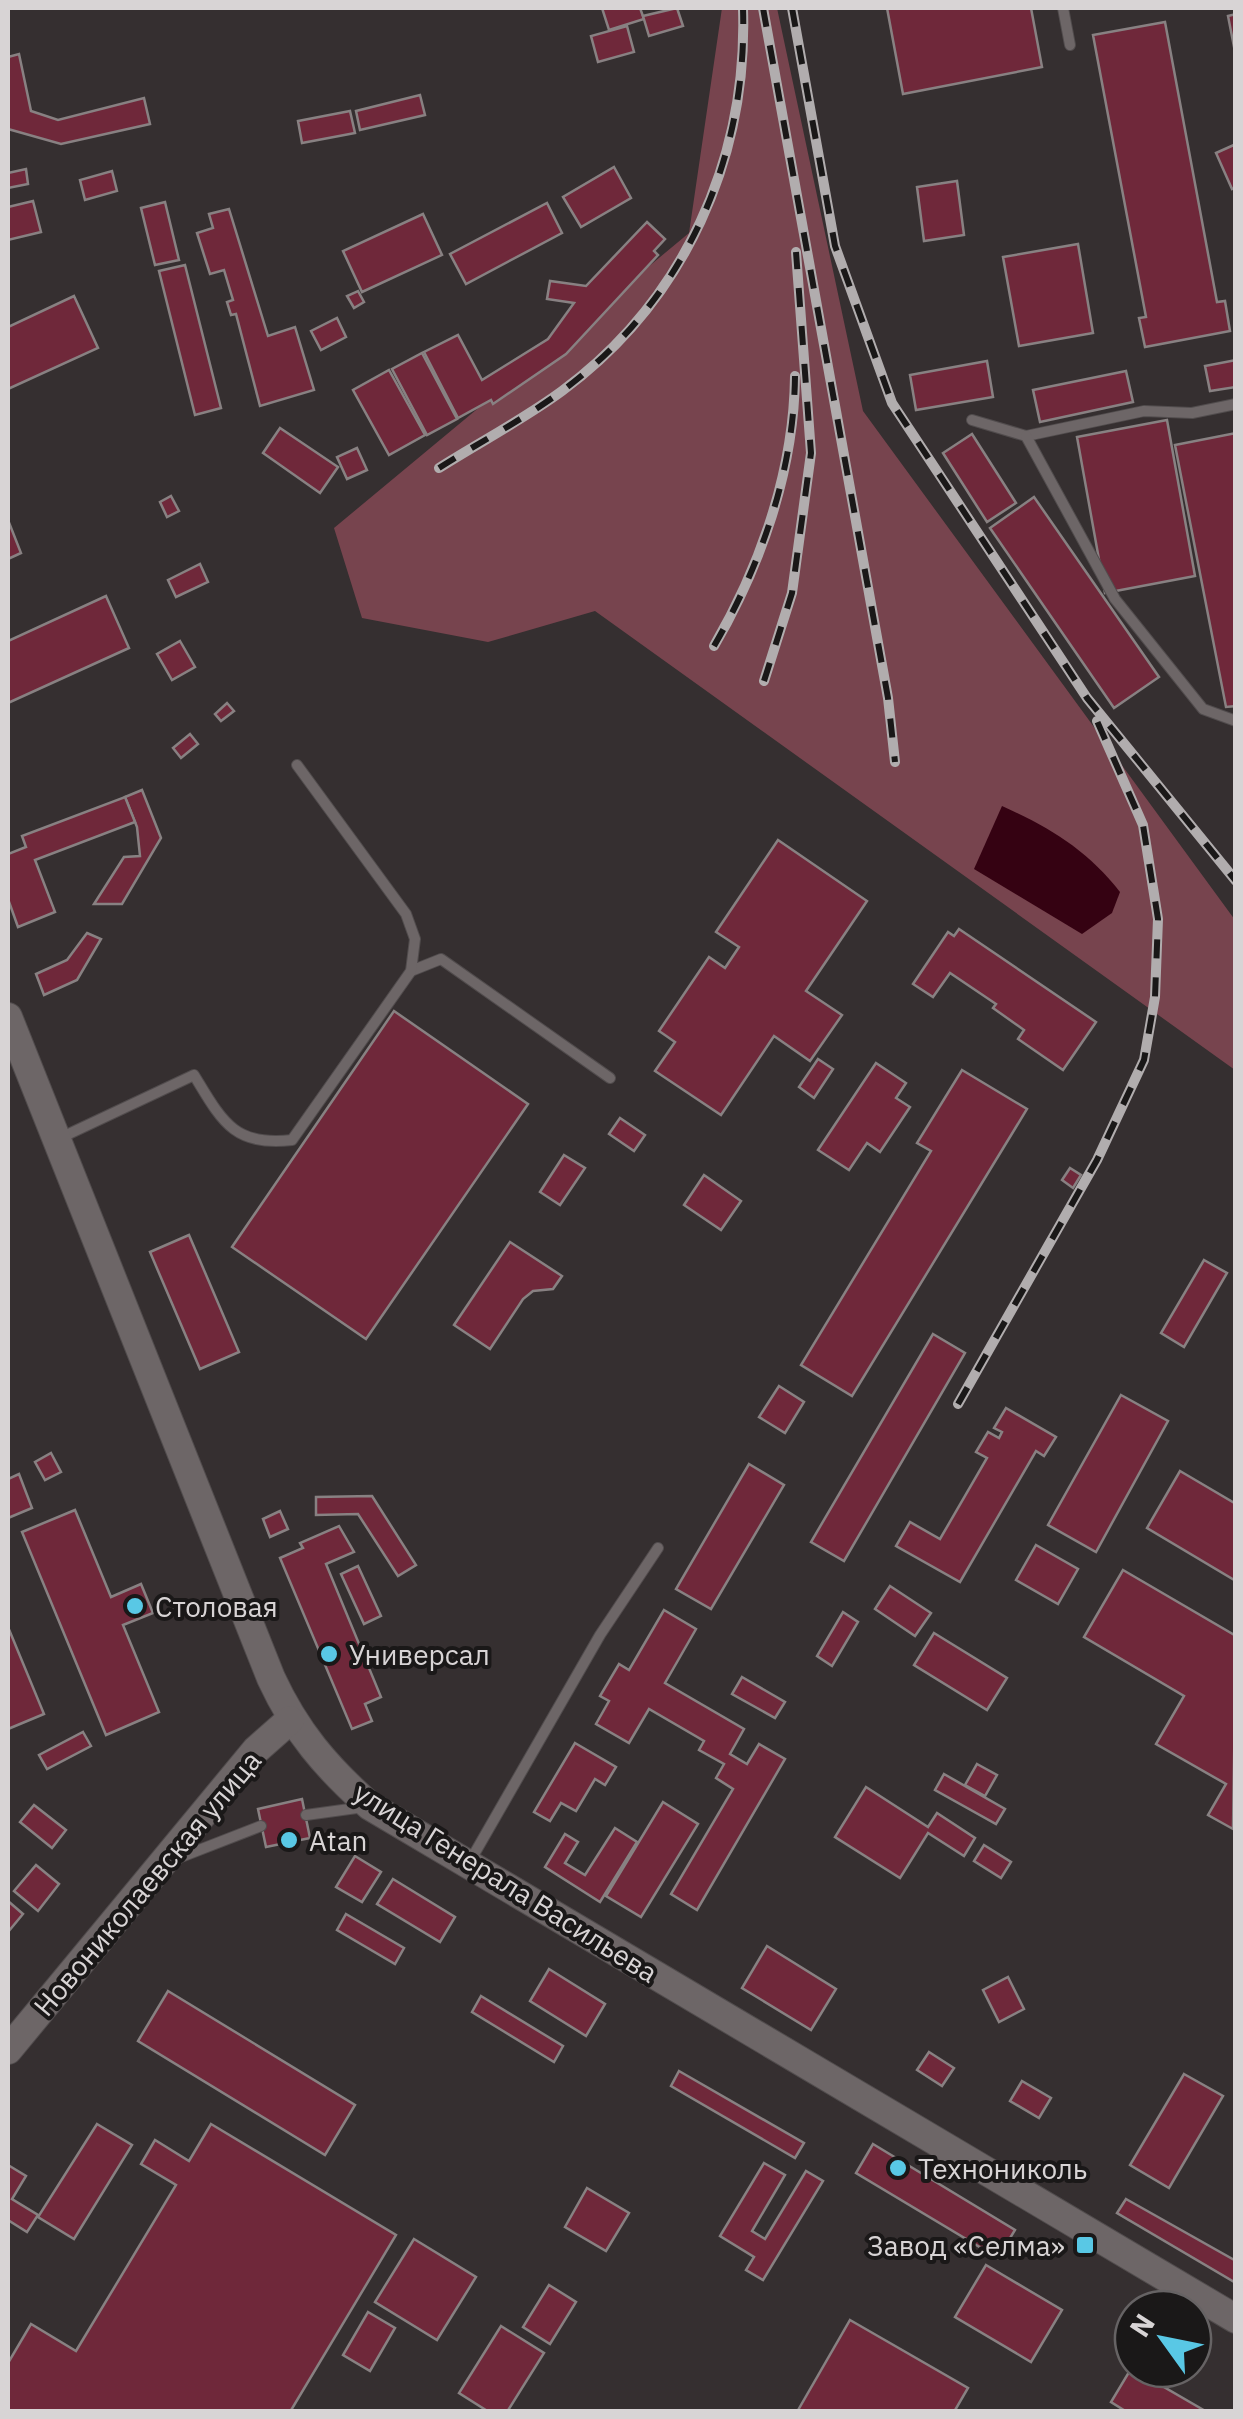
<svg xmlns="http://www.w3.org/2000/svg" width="1243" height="2419" viewBox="0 0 1243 2419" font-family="'IBM Plex Sans',sans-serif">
<rect width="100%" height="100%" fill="#352f30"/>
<polygon fill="#77444e" points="722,8 777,8 863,411 1235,920 1235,1070 595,611 488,642 362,618 334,528 689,233"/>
<path fill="#350212" d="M1002,806C1051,828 1087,850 1120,892L1112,913L1082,934L974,869Z"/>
<g fill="#6f283a" stroke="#888182" stroke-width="2.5">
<polygon points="602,8 640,8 644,19 609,30"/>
<polygon points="677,8 683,26 649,36 643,16"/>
<polygon points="887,8 1031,8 1042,67 903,94"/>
<polygon points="1236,14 1236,57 1228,16"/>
<polygon points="1165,22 1217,302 1225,301 1230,331 1145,347 1139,318 1146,317 1093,35"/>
<polygon points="627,26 634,52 598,62 591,36"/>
<polygon points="19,54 31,111 58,120 144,98 150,124 61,144 8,129 8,57"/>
<polygon points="420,95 425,115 360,130 356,111"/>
<polygon points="350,111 355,133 302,143 298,121"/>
<polygon points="1236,144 1236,187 1232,189 1216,153"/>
<polygon points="614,167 631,198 581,227 563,197"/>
<polygon points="26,169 28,184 8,188 8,173"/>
<polygon points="112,171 117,191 85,200 80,180"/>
<polygon points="957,181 964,235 924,241 917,187"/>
<polygon points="33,201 41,232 8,240 8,207"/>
<polygon points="165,202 179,260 155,265 141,208"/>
<polygon points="547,203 562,233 466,284 450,254"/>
<polygon points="229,209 268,336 295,327 314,390 260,406 236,314 231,315 227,302 233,300 224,270 210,274 197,233 213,228 209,214"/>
<polygon points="423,214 442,255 362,292 343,251"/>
<polygon points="647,222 665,239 654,251 658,255 566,354 493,404 491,400 458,418 424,352 458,335 482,380 548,339 574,303 547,299 550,281 586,286"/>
<polygon points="1078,244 1093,333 1019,346 1003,257"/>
<polygon points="185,265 221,408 195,415 159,271"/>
<polygon points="358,291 364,302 354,308 347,296"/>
<polygon points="74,296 98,348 8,389 8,327"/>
<polygon points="337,318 346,337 321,350 311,331"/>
<polygon points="422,353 457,419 427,435 392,369"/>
<polygon points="1236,360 1236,387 1210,391 1205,366"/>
<polygon points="987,361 993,397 916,410 910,375"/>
<polygon points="389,370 425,435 389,455 353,390"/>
<polygon points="1126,371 1133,402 1040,422 1033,390"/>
<polygon points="1167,420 1195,576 1105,593 1077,437"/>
<polygon points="280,428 338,467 320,493 263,453"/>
<polygon points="1236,433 1236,706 1226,707 1175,445"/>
<polygon points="972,434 1016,503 987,522 943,453"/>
<polygon points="357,448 367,470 347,479 337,457"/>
<polygon points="171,496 179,511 167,517 160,502"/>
<polygon points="1034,497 1159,677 1114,708 990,528"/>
<polygon points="8,520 21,553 8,559"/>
<polygon points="200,564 208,582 176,597 168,580"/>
<polygon points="106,596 129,648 8,703 8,641"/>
<polygon points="180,641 195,667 172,680 157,654"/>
<polygon points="227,703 234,711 221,721 215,714"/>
<polygon points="190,734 198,744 181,758 173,748"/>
<polygon points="142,790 161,838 122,904 94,904 124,857 140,856 137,827 125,797"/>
<polygon points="125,797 135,822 35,860 55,912 18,927 8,899 8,854 26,847 22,836"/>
<polygon points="778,840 867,901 806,991 842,1015 810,1061 774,1036 721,1115 655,1071 675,1042 659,1031 709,957 725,968 739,947 716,932"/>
<polygon points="959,929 1096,1022 1063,1070 1018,1039 1024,1030 993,1008 996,1004 950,973 933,997 913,984 948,932 954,936"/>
<polygon points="87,933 101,939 77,980 44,995 36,974 67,960"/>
<polygon points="394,1011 528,1104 366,1339 232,1247"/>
<polygon points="818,1059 833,1069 814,1098 799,1087"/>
<polygon points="876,1063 906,1083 896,1098 910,1107 880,1152 867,1143 849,1170 818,1150"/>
<polygon points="962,1070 1027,1109 852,1396 801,1365 931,1151 917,1143"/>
<polygon points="620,1118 645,1135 634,1151 609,1134"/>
<polygon points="564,1155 585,1168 560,1205 540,1192"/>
<polygon points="1070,1168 1081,1175 1073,1188 1062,1180"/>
<polygon points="704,1175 741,1201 721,1230 684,1205"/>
<polygon points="189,1235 239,1352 200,1369 150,1252"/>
<polygon points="510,1242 562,1276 553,1289 533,1291 523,1299 490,1349 454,1325"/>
<polygon points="1204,1260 1227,1273 1184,1347 1161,1333"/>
<polygon points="933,1334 965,1353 844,1561 811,1542"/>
<polygon points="779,1386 804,1402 785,1433 759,1417"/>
<polygon points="1121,1395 1168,1421 1096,1552 1048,1525"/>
<polygon points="1006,1408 1056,1437 1044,1456 1036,1451 960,1582 896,1546 910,1522 940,1539 987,1458 976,1452 988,1432 999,1438 1002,1432 994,1428"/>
<polygon points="51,1453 61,1472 45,1480 35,1462"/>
<polygon points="749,1464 784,1485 711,1609 676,1589"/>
<polygon points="1180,1471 1236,1504 1236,1581 1147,1528"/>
<polygon points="19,1474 32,1508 8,1518 8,1479"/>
<polygon points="372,1496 416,1565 398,1576 358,1514 316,1515 316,1497"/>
<polygon points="75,1510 111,1597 141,1584 153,1613 123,1625 159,1712 106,1735 22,1532"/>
<polygon points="280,1511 288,1529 270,1537 263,1519"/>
<polygon points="339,1526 354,1552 326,1564 381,1697 365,1704 372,1721 352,1729 280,1558 303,1548 300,1543"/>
<polygon points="1036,1545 1078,1569 1058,1604 1016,1580"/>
<polygon points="358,1566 381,1616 364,1624 341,1574"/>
<polygon points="1123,1570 1236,1636 1233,1829 1208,1815 1226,1784 1156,1744 1184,1696 1084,1637"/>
<polygon points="890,1586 931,1613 915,1636 875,1609"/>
<polygon points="664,1610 696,1629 665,1683 744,1729 730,1754 747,1764 759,1744 785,1759 697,1910 671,1894 733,1789 716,1778 724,1764 699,1750 704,1741 649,1709 629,1743 596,1724 609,1701 600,1696 619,1664 629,1670"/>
<polygon points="843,1612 858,1622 832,1666 817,1656"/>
<polygon points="8,1627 44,1714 8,1729"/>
<polygon points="934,1633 1007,1678 987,1710 914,1665"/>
<polygon points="742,1677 785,1702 775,1718 732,1694"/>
<polygon points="83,1732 91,1746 47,1769 39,1755"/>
<polygon points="575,1743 616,1767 605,1785 595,1779 576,1811 561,1803 550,1821 534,1812"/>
<polygon points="977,1764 997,1775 985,1796 965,1785"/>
<polygon points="944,1774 1005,1809 996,1824 935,1790"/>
<polygon points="866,1787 928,1827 937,1813 975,1838 964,1856 928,1833 900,1878 835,1837"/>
<polygon points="302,1799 310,1838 266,1847 258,1809"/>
<polygon points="663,1802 698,1824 641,1917 606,1896"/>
<polygon points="34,1805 66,1830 52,1848 20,1822"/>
<polygon points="615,1828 637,1842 600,1902 545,1867 565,1834 578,1842 565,1863 585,1875"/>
<polygon points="984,1845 1011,1862 1001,1878 974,1861"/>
<polygon points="355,1856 381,1872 362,1902 336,1887"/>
<polygon points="36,1865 59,1884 38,1911 14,1891"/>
<polygon points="393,1879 455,1917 440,1942 377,1904"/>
<polygon points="8,1901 23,1914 8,1932"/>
<polygon points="346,1914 404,1948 395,1964 337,1930"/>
<polygon points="767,1946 836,1989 811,2030 742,1988"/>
<polygon points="549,1969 605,2004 586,2036 530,2001"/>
<polygon points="1008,1977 1024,2009 999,2022 983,1990"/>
<polygon points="168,1991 355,2105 325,2155 138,2041"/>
<polygon points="481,1996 563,2046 554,2062 472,2012"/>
<polygon points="929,2052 954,2068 942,2086 917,2070"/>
<polygon points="679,2071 804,2143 795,2158 671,2086"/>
<polygon points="1184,2074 1223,2096 1169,2188 1130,2165"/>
<polygon points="1022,2081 1051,2098 1039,2118 1010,2101"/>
<polygon points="97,2124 132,2145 74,2239 38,2217"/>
<polygon points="211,2124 396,2235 290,2412 8,2412 8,2363 31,2324 76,2351 176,2185 141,2164 155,2140 189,2161"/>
<polygon points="873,2144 1015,2230 998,2258 856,2173"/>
<polygon points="764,2163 785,2175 752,2231 765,2239 806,2171 823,2181 763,2280 746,2270 754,2257 720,2236"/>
<polygon points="8,2165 26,2176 12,2199 38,2215 27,2232 8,2220"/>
<polygon points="587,2188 629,2213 606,2251 565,2227"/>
<polygon points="1126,2199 1236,2261 1236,2283 1117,2213"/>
<polygon points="414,2239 476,2277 437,2340 375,2302"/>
<polygon points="986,2265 1062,2310 1031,2362 955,2317"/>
<polygon points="549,2285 576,2302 550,2344 523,2327"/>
<polygon points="368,2312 395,2328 370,2371 343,2355"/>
<polygon points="850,2320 968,2388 954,2412 797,2412"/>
<polygon points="501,2326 544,2353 507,2412 489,2412 459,2393"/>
<polygon points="1132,2367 1133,2369 1207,2412 1127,2412 1111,2402"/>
</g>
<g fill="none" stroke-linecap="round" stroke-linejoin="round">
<g stroke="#514c4d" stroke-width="12">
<g id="service">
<polyline points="1063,8 1070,45"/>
<polyline points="972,420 1026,436 1144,411 1192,413 1236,404"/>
<polyline points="1026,436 1115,599 1203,709 1236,721"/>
<polyline points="411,971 441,959 610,1078"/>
<path d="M58,1139L194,1075C222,1121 234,1147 292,1140L411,971L415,939L406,914L297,765"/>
<polyline points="306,1815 364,1807"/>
<polyline points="176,1859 261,1826"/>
<polyline points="469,1863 600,1635 658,1548"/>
</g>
</g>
<g stroke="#514c4d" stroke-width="30">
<g id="secondary">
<path d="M8,1017L271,1678C296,1732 326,1767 370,1806L1236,2319"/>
<polyline points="8,2050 256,1750 290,1720"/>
</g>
</g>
<use href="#service" stroke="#6d6667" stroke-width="10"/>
<use href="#secondary" stroke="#6d6667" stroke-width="28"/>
<g stroke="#b1adae" stroke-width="10">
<g id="rail">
<polyline points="763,8 888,698 895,762"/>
<polyline points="792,8 835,246 892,403 1087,698 1236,881"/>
<path d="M439,468C480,442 524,419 562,391C685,300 748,158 743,8"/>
<path d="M714,646C761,565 794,471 795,376"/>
<polyline points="764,681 792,593 811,453 796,252"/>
<polyline points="958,1404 1097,1160 1144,1060 1155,997 1158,919 1143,825 1097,721"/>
</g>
</g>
<use href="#rail" stroke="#1a1818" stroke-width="6" stroke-dasharray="19" stroke-linecap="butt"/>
</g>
<g fill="#59c8e5" stroke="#1a1818" stroke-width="4">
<circle cx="135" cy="1606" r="10"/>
<circle cx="329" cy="1654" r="10"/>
<circle cx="289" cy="1840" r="10"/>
<circle cx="898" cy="2168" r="10"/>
<rect x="1075" y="2235" width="20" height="20" rx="5"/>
</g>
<g text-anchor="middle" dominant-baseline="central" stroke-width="8" stroke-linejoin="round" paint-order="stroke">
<g font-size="28" fill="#d8d4d5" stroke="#1a1818" text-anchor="start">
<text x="155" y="1606">Столовая</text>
<text x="349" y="1654">Универсал</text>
<text x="309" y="1840">Atan</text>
<text x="918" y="2168">Технониколь</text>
<text x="1065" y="2245" text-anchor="end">Завод «Селма»</text>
</g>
<g font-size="28" fill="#d8d4d5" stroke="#1a1818">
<text transform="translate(506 1882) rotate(32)">улица Генерала Васильева</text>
<text transform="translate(147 1883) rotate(-50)">Новониколаевская улица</text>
</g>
</g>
<rect width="1243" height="2419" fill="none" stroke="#d8d4d5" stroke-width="20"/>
<g transform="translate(1163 2339) rotate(303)"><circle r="48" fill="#1a1818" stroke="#666364" stroke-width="2.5"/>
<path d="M0-8L18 38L0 25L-18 38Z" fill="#59c8e5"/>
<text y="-15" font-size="28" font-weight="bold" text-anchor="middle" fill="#d8d4d5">N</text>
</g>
</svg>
